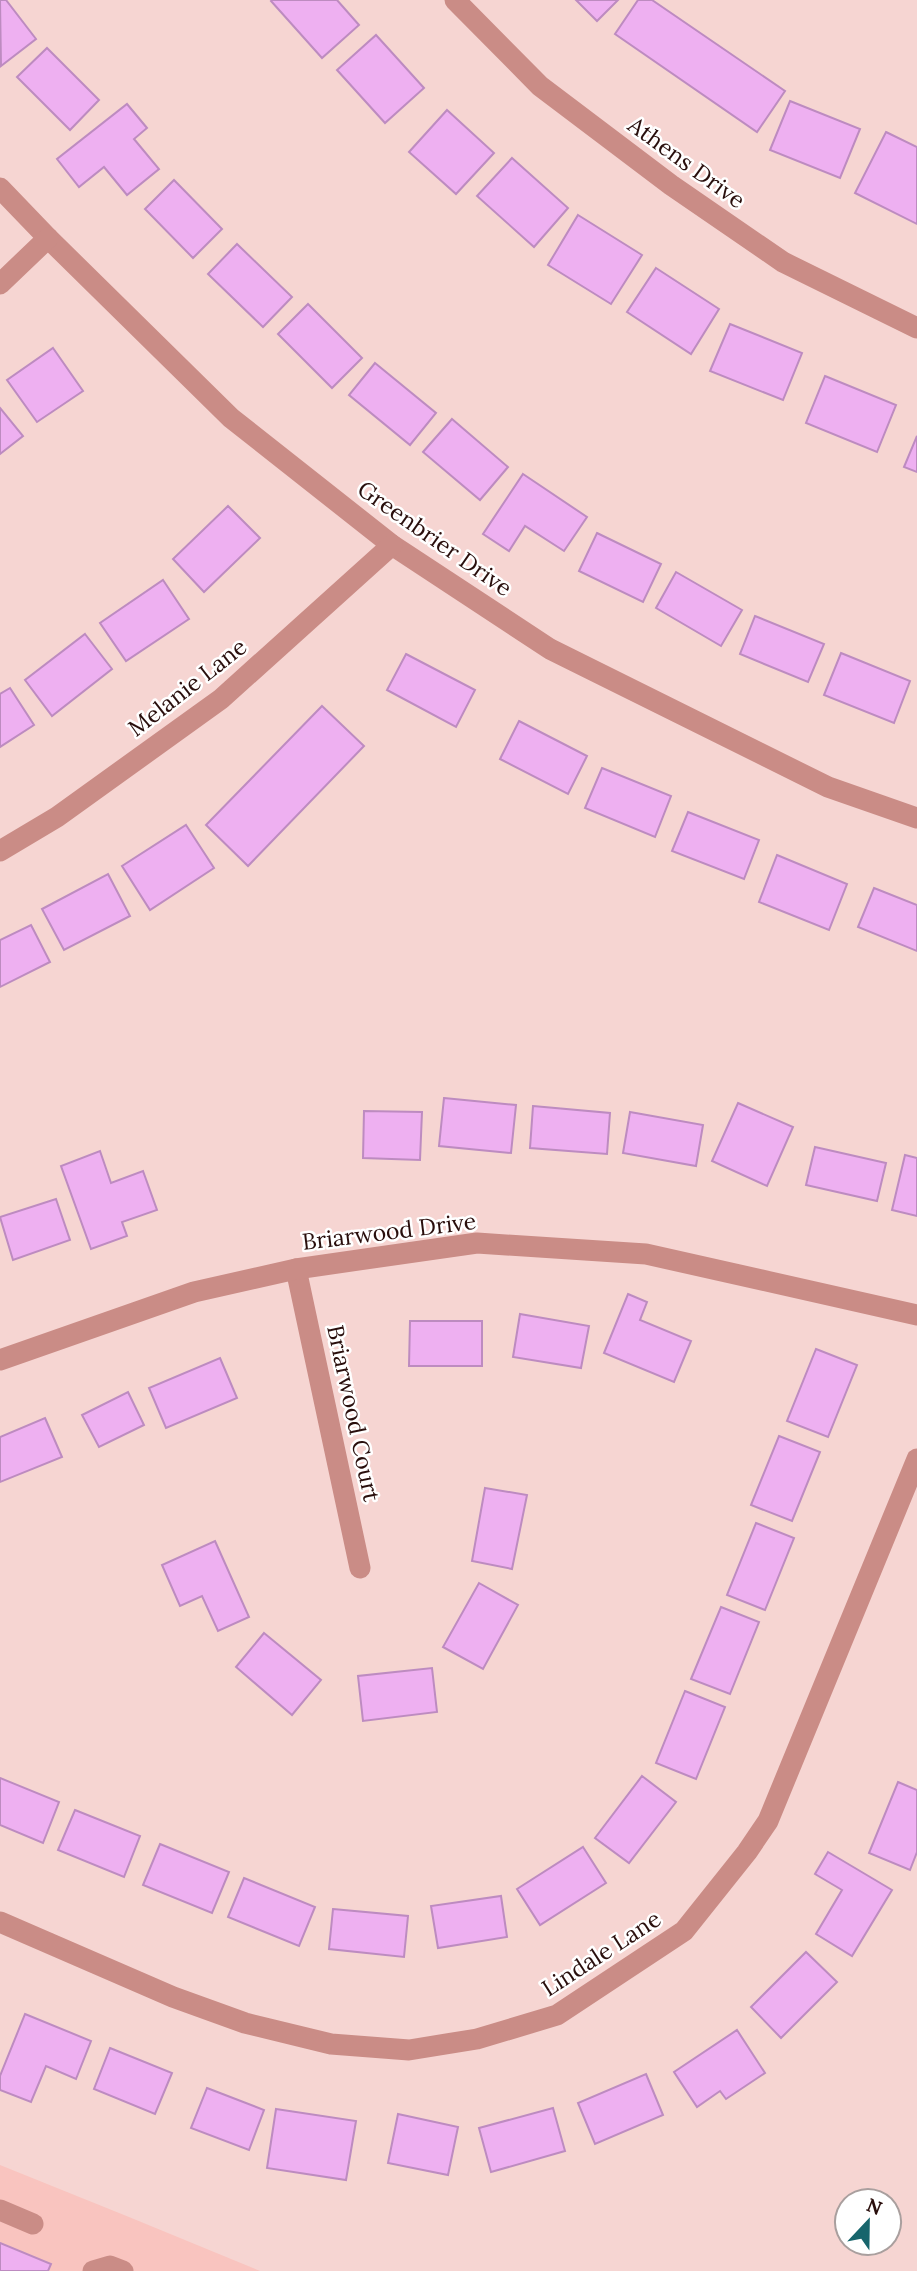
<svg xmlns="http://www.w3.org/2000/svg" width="917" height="2271" viewBox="0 0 917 2271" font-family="Lora,serif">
<rect width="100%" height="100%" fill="#f6d5d2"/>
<polygon fill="#f9c4bf" points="0,2165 129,2217 260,2271 0,2271"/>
<g fill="#eeb0f1" stroke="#bd8bc0" stroke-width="2">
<polygon points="0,0 6,0 36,39 1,66"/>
<polygon points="272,0 337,0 359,25 322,58 271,1"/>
<polygon points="576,0 618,0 597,21"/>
<polygon points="638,0 652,0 785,91 757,132 615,34"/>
<polygon points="376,35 424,88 385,123 337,70"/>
<polygon points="47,48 99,100 70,130 17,77"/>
<polygon points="790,101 860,129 840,178 770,150"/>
<polygon points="127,104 147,128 134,139 159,169 127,195 104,167 79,187 57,159"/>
<polygon points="447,110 494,153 456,194 409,152"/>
<polygon points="886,132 917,147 917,224 855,193"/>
<polygon points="512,158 568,208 534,247 477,196"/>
<polygon points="174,180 222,229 193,258 145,209"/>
<polygon points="578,215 642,255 611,304 548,265"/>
<polygon points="237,244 292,297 263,327 208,274"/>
<polygon points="656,268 719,309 691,354 627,312"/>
<polygon points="308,304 362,358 332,388 278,334"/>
<polygon points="730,324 802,353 783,400 710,371"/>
<polygon points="53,348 83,391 37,422 7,380"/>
<polygon points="375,363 436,413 410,445 349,395"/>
<polygon points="825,376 896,405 877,452 806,423"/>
<polygon points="0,408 23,436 0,454"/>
<polygon points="452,419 508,467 480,500 423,452"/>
<polygon points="917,436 917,472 904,467"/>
<polygon points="523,474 587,517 564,551 525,526 509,551 483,534"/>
<polygon points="228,506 260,538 204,592 173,559"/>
<polygon points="597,533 661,564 643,602 579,571"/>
<polygon points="676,572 742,610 721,646 656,608"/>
<polygon points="163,580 189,619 126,661 100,623"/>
<polygon points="755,616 824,644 808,682 740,654"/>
<polygon points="85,634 112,669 52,716 25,680"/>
<polygon points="841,653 910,681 894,723 824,695"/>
<polygon points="406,654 475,690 456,727 387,690"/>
<polygon points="10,688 34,725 0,747 0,694"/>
<polygon points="322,706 364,746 248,866 206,825"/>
<polygon points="519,721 587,756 568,794 500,759"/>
<polygon points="602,768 671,796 655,837 585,808"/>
<polygon points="688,812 759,840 744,879 672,851"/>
<polygon points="186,825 214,868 150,910 122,866"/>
<polygon points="777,855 847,884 829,930 759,902"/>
<polygon points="108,874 130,916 64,950 42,909"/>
<polygon points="874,888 917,905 917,951 858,927"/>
<polygon points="31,925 50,962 0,987 0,940"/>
<polygon points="444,1098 516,1105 511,1153 439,1146"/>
<polygon points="738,1103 793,1127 767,1186 712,1161"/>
<polygon points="533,1106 610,1113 607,1154 530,1148"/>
<polygon points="364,1111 422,1112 420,1160 363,1158"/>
<polygon points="630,1112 703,1125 696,1166 623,1153"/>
<polygon points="815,1147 886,1163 877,1201 806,1185"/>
<polygon points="100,1151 111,1183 143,1171 157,1210 122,1222 127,1236 91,1249 61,1166"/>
<polygon points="905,1155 917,1158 917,1216 892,1210"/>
<polygon points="56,1199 70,1240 13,1260 0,1217"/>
<polygon points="628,1294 647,1302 640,1320 691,1341 674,1382 604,1353"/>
<polygon points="520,1314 589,1326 581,1368 513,1357"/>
<polygon points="410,1321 482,1321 482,1366 409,1366"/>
<polygon points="816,1349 857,1365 828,1437 787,1421"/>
<polygon points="220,1358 237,1398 166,1428 149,1388"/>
<polygon points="128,1392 144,1425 99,1447 82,1415"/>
<polygon points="45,1418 62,1457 0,1482 0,1437"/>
<polygon points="779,1436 820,1452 792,1521 751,1505"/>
<polygon points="485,1488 527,1495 512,1569 472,1561"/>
<polygon points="756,1523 794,1538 765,1610 727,1595"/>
<polygon points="215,1541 249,1617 218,1631 202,1596 180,1606 162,1565"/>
<polygon points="479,1583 518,1605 483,1669 443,1647"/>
<polygon points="721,1607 759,1622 730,1694 691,1679"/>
<polygon points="264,1633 321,1680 292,1715 236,1667"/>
<polygon points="432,1668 437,1712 363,1721 358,1676"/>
<polygon points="685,1691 725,1707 696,1779 656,1763"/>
<polygon points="642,1776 676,1802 629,1863 595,1838"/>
<polygon points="0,1778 59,1802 43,1843 0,1825"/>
<polygon points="898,1782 917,1790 917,1852 910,1870 869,1853"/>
<polygon points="75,1810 140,1836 124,1877 58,1850"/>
<polygon points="160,1844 229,1872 212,1913 143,1885"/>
<polygon points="583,1847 606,1883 540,1925 517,1889"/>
<polygon points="828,1852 892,1890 852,1956 816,1934 842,1890 815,1874"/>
<polygon points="244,1878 315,1907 299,1946 228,1917"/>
<polygon points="501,1896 507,1937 438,1948 431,1906"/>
<polygon points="333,1909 408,1916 404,1957 329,1949"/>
<polygon points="806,1952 837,1982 781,2038 751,2007"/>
<polygon points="25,2014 91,2041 76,2079 46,2066 31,2102 0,2090 0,2076"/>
<polygon points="737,2030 765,2073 726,2099 720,2091 697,2107 674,2072"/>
<polygon points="110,2048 172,2073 155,2114 94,2089"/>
<polygon points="646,2074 663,2115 595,2144 578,2103"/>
<polygon points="207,2088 264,2110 249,2150 191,2128"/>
<polygon points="553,2108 565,2151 491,2172 479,2128"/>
<polygon points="276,2109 356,2121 346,2180 267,2168"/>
<polygon points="398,2114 458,2127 448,2175 388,2163"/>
<polygon points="0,2243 51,2264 48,2271 0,2271"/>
</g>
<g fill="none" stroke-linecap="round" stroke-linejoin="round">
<g stroke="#ca8c86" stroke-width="21">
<polyline points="455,0 540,86 671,185 783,262 917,328"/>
<polyline points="0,188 48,238 231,418 392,545 550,649 828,787 917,818"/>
<polyline points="0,284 48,238"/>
<polyline points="0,851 57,817 221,699 392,545"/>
<polyline points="296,1269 360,1568"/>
<polyline points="0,1360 194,1292 296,1269 477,1243 646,1254 917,1315"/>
<polyline points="0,1922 173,1997 245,2023 331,2044 409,2050 477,2039 557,2015 684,1931 747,1852 768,1821 917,1459"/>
<polyline points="0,2210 33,2224"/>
<polyline points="93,2271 110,2266 123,2271"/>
</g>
</g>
<g text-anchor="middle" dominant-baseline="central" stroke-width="5" stroke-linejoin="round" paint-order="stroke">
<g font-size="23" fill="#290e0c" stroke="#fff">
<text transform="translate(687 162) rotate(36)">Athens Drive</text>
<text transform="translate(435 538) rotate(35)">Greenbrier Drive</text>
<text transform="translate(187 687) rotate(-38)">Melanie Lane</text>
<text transform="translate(389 1231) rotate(-7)">Briarwood Drive</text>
<text transform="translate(354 1413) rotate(78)">Briarwood Court</text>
<text transform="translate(601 1953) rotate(-33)">Lindale Lane</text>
</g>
</g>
<g transform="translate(868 2222) rotate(22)"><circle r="33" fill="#ffffff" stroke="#a99f9e" stroke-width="2"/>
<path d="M0-5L12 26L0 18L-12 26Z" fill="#17656c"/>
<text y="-10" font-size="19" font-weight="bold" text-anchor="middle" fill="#290e0c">N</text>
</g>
</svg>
